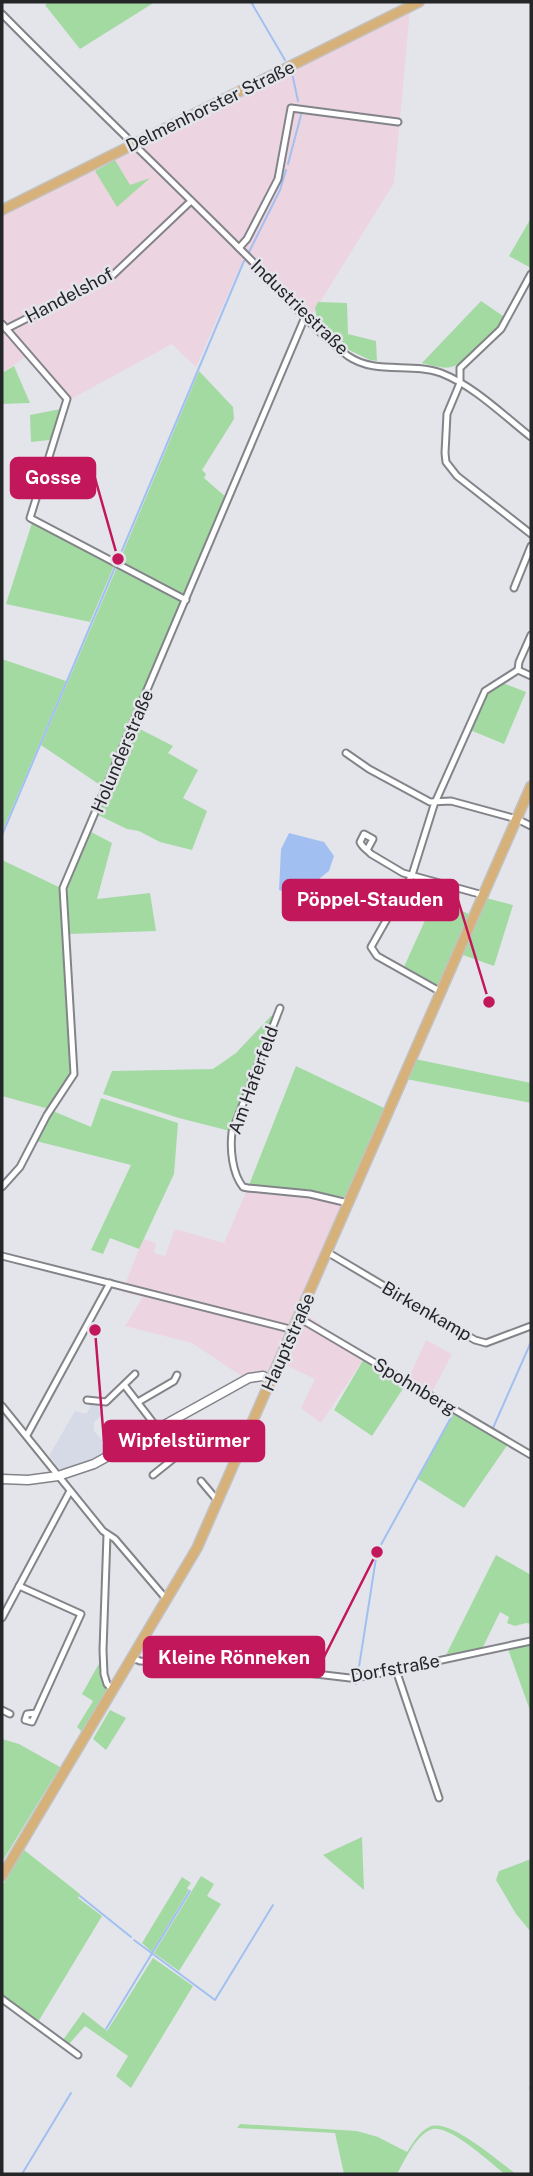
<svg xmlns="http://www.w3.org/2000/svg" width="533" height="2176" viewBox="0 0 533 2176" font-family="'Public Sans',sans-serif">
<rect width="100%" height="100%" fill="#e4e5eb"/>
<g fill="#ecd4e0">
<polygon points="410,10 394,183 307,323 243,260 196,367 172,344 71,399 31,353 2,373 2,216"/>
<polygon points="249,1185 353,1198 304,1314 321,1324 318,1330 365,1357 321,1423 301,1408 315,1379 286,1365 279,1381 264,1370 243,1377 192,1343 125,1326 143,1297 122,1292 143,1239 156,1243 154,1253 165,1256 175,1229 224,1243"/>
<polygon points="426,1340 452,1354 430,1396 406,1384"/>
</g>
<polygon fill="#d6d9e6" points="94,1403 99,1406 102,1415 94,1422 94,1431 112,1452 61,1470 49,1456 75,1411 86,1414 90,1408 89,1405"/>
<g fill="#a3daa2">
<polygon points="49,2 155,2 80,49 45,5"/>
<polygon points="115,160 130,185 150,178 117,207 95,171"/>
<polygon points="531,218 531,268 509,256"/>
<path d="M481,301L506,318C495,332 469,364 451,367C442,369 431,365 422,363Z"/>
<polygon points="318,302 347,303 348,334 376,341 377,361 370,360 349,350 317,320 315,308"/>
<polygon points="14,366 30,403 2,404 2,373"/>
<polygon points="199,371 233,407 234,419 202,470 206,474 204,478 227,498 184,596 119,562"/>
<polygon points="61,409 55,433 49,440 31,442 30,415"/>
<polygon points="32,523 114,566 90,622 6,604"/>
<polygon points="117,567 179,599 181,606 103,787 41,745"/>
<polygon points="2,659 66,681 2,832"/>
<polygon points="500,682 526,692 504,744 470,730 487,691"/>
<polygon points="136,727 173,746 168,753 198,770 183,798 207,811 192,850 160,842 139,831 127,829 98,815"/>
<polygon points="91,832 112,843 97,899 150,893 156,931 69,934 67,890"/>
<polygon points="2,860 61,888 71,1074 49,1109 2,1096"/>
<polygon points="486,898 513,905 494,966 460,954"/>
<polygon points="441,902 469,914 437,987 403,969 432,905 437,907"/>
<polygon points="276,1013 230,1131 179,1118 103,1094 112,1071 213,1069 236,1053 271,1016"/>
<polygon points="415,1059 531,1083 531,1103 406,1079"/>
<polygon points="296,1066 384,1108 346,1197 249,1185"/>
<polygon points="101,1098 178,1123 174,1174 139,1249 110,1238 103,1254 91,1250 131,1165 36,1141 53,1111 91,1127"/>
<polygon points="365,1357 406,1384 372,1436 334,1410"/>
<polygon points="454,1413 508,1444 464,1508 418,1479"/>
<polygon points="496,1555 531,1575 531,1624 526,1623 515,1626 507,1623 509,1617 500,1612 482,1649 445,1657"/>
<polygon points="531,1644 531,1713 508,1649"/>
<polygon points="101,1660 102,1677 108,1688 82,1732 77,1727 93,1701 82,1694"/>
<polygon points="110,1710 126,1718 106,1750 93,1739"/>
<polygon points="2,1739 19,1744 60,1767 2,1862"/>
<polygon points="362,1837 364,1890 323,1855"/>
<polygon points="24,1850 80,1894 78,1898 102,1916 38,2022 2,1995 2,1886"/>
<polygon points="531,1859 531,1932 516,1914 496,1880 499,1871"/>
<polygon points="201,1876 214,1884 207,1896 221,1904 179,1971 154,1953"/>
<polygon points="182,1877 191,1883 187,1888 189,1890 152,1952 142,1943"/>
<polygon points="153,1958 193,1986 131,2088 116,2076 128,2056 85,2026 69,2044 63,2040 83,2012 107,2031"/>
<path d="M240,2124L357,2131L378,2137L407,2152C413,2143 419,2132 429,2127C449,2117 499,2162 516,2174H505C491,2164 447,2121 430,2130C415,2137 405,2160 397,2174H344L335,2133L237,2128Z"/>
</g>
<polygon fill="#a1c0f1" points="289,833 324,842 334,856 329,871 319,879 318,895 308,903 296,894 279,890 281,849"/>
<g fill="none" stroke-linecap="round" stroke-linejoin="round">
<g stroke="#a1c0f1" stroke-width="2">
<polyline points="251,2 285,60"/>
<polyline points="292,73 298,101"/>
<polyline points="288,164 301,115"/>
<polyline points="249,252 280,190 286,170"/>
<polyline points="118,560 244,261"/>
<polyline points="2,835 116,565"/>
<polyline points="493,1428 531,1342"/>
<polyline points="358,1673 377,1552 454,1412"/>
<polyline points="356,1684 357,1681"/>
<polyline points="80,1896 131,1937"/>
<polyline points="134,1940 215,2000 273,1905"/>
<polyline points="106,2029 190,1891"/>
<polyline points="530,2088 531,2086"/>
<polyline points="22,2174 71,2093"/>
</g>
<g stroke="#838489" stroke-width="9">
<g id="street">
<path d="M2,14C81,94 163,172 243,252C278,286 309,327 348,356C375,375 411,362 441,373C474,386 503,415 531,437"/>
<polyline points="239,248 247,239 278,179 291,108 398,122"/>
<polyline points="531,274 501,329 460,368 460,383 447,414 445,453 446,462 457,476 531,534"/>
<polyline points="2,324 67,399 30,518 186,600"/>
<polyline points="6,329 113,275 191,201"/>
<polyline points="514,588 531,546"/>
<polyline points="518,670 519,662 531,635"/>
<polyline points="518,670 531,676"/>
<polyline points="346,753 369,769 430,802 451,801 517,819 531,826"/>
<path d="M367,850L373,839L364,834L360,842C362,847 367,850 371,854L403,873L483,895"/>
<polyline points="441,992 377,956 371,947 412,875 434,805 485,691 518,670"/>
<path d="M280,1008L232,1132C230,1149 232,1173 243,1187L248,1188L310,1194L348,1203"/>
<polyline points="2,1187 20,1167 47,1115 74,1074 63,888 305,317"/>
<polyline points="327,1252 475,1340 486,1343 531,1326"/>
<polyline points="2,1256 294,1330"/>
<polyline points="299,1318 531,1455"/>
<polyline points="125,1386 178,1455 153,1475"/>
<polyline points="87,1400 106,1402 135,1374"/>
<polyline points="138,1402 174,1381 177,1375"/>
<polyline points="2,1406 103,1531 115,1539 167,1600"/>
<polyline points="27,1435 110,1283"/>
<polyline points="201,1481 217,1500"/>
<polyline points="107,1535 103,1650 104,1674 107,1684 113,1690"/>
<polyline points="19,1586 81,1614 32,1722 25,1720 27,1714 36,1713"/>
<polyline points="2,1618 70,1491"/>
<polyline points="132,1658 140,1661 222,1663 350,1678 367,1676 531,1641"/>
<polyline points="396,1670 439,1798"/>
<polyline points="2,1710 10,1714"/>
<polyline points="2,1999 78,2055"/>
</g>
</g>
<g stroke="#838489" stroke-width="11">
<polyline id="secondary" points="2,1479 28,1480 58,1476 94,1464 249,1378 263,1376 270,1380"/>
</g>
<g stroke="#c2c2c3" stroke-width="12">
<g id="primary">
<polyline points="2,210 419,2"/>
<polyline points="2,1876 197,1548 531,786"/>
</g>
</g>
<use href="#street" stroke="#fff" stroke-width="5"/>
<use href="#secondary" stroke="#fff" stroke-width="8"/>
<use href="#primary" stroke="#d7b17a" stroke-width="9"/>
</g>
<g text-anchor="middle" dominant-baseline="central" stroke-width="5" stroke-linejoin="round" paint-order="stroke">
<g font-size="18" fill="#252628" stroke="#e4e5eb">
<text transform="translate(210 106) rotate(-26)">Delmenhorster Straße</text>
<text transform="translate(69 295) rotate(-28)">Handelshof</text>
<text transform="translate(300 307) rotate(44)">Industriestraße</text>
<text transform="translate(122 751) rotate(-67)">Holunderstraße</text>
<text transform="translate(253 1080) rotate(-70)">Am Haferfeld</text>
<text transform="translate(427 1311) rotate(30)">Birkenkamp</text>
<text transform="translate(288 1342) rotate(-66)">Hauptstraße</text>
<text transform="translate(415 1386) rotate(31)">Spohnberg</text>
<text transform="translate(395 1668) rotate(-10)">Dorfstraße</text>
</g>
</g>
<path fill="none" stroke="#c2185b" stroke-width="2.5" d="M118 559L95 478M489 1002L458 900M95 1330L104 1441M377 1552L324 1657"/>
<g fill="#c2185b" stroke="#e4e5eb" stroke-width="2.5">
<circle cx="118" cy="559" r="7"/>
<circle cx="489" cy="1002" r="7"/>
<circle cx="95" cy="1330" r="7"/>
<circle cx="377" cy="1552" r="7"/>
</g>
<g fill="#c2185b" stroke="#c2185b" stroke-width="2.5">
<rect x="11" y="458" width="84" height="40" rx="7"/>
<rect x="283" y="880" width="175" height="40" rx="7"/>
<rect x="104" y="1421" width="160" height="40" rx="7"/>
<rect x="144" y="1637" width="180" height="40" rx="7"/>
</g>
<g font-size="19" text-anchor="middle" font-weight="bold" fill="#fff">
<text x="53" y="484">Gosse</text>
<text x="370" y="906">Pöppel-Stauden</text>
<text x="184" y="1447">Wipfelstürmer</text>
<text x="234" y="1664">Kleine Rönneken</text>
</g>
<rect width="533" height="2176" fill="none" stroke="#252628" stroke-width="7"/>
</svg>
